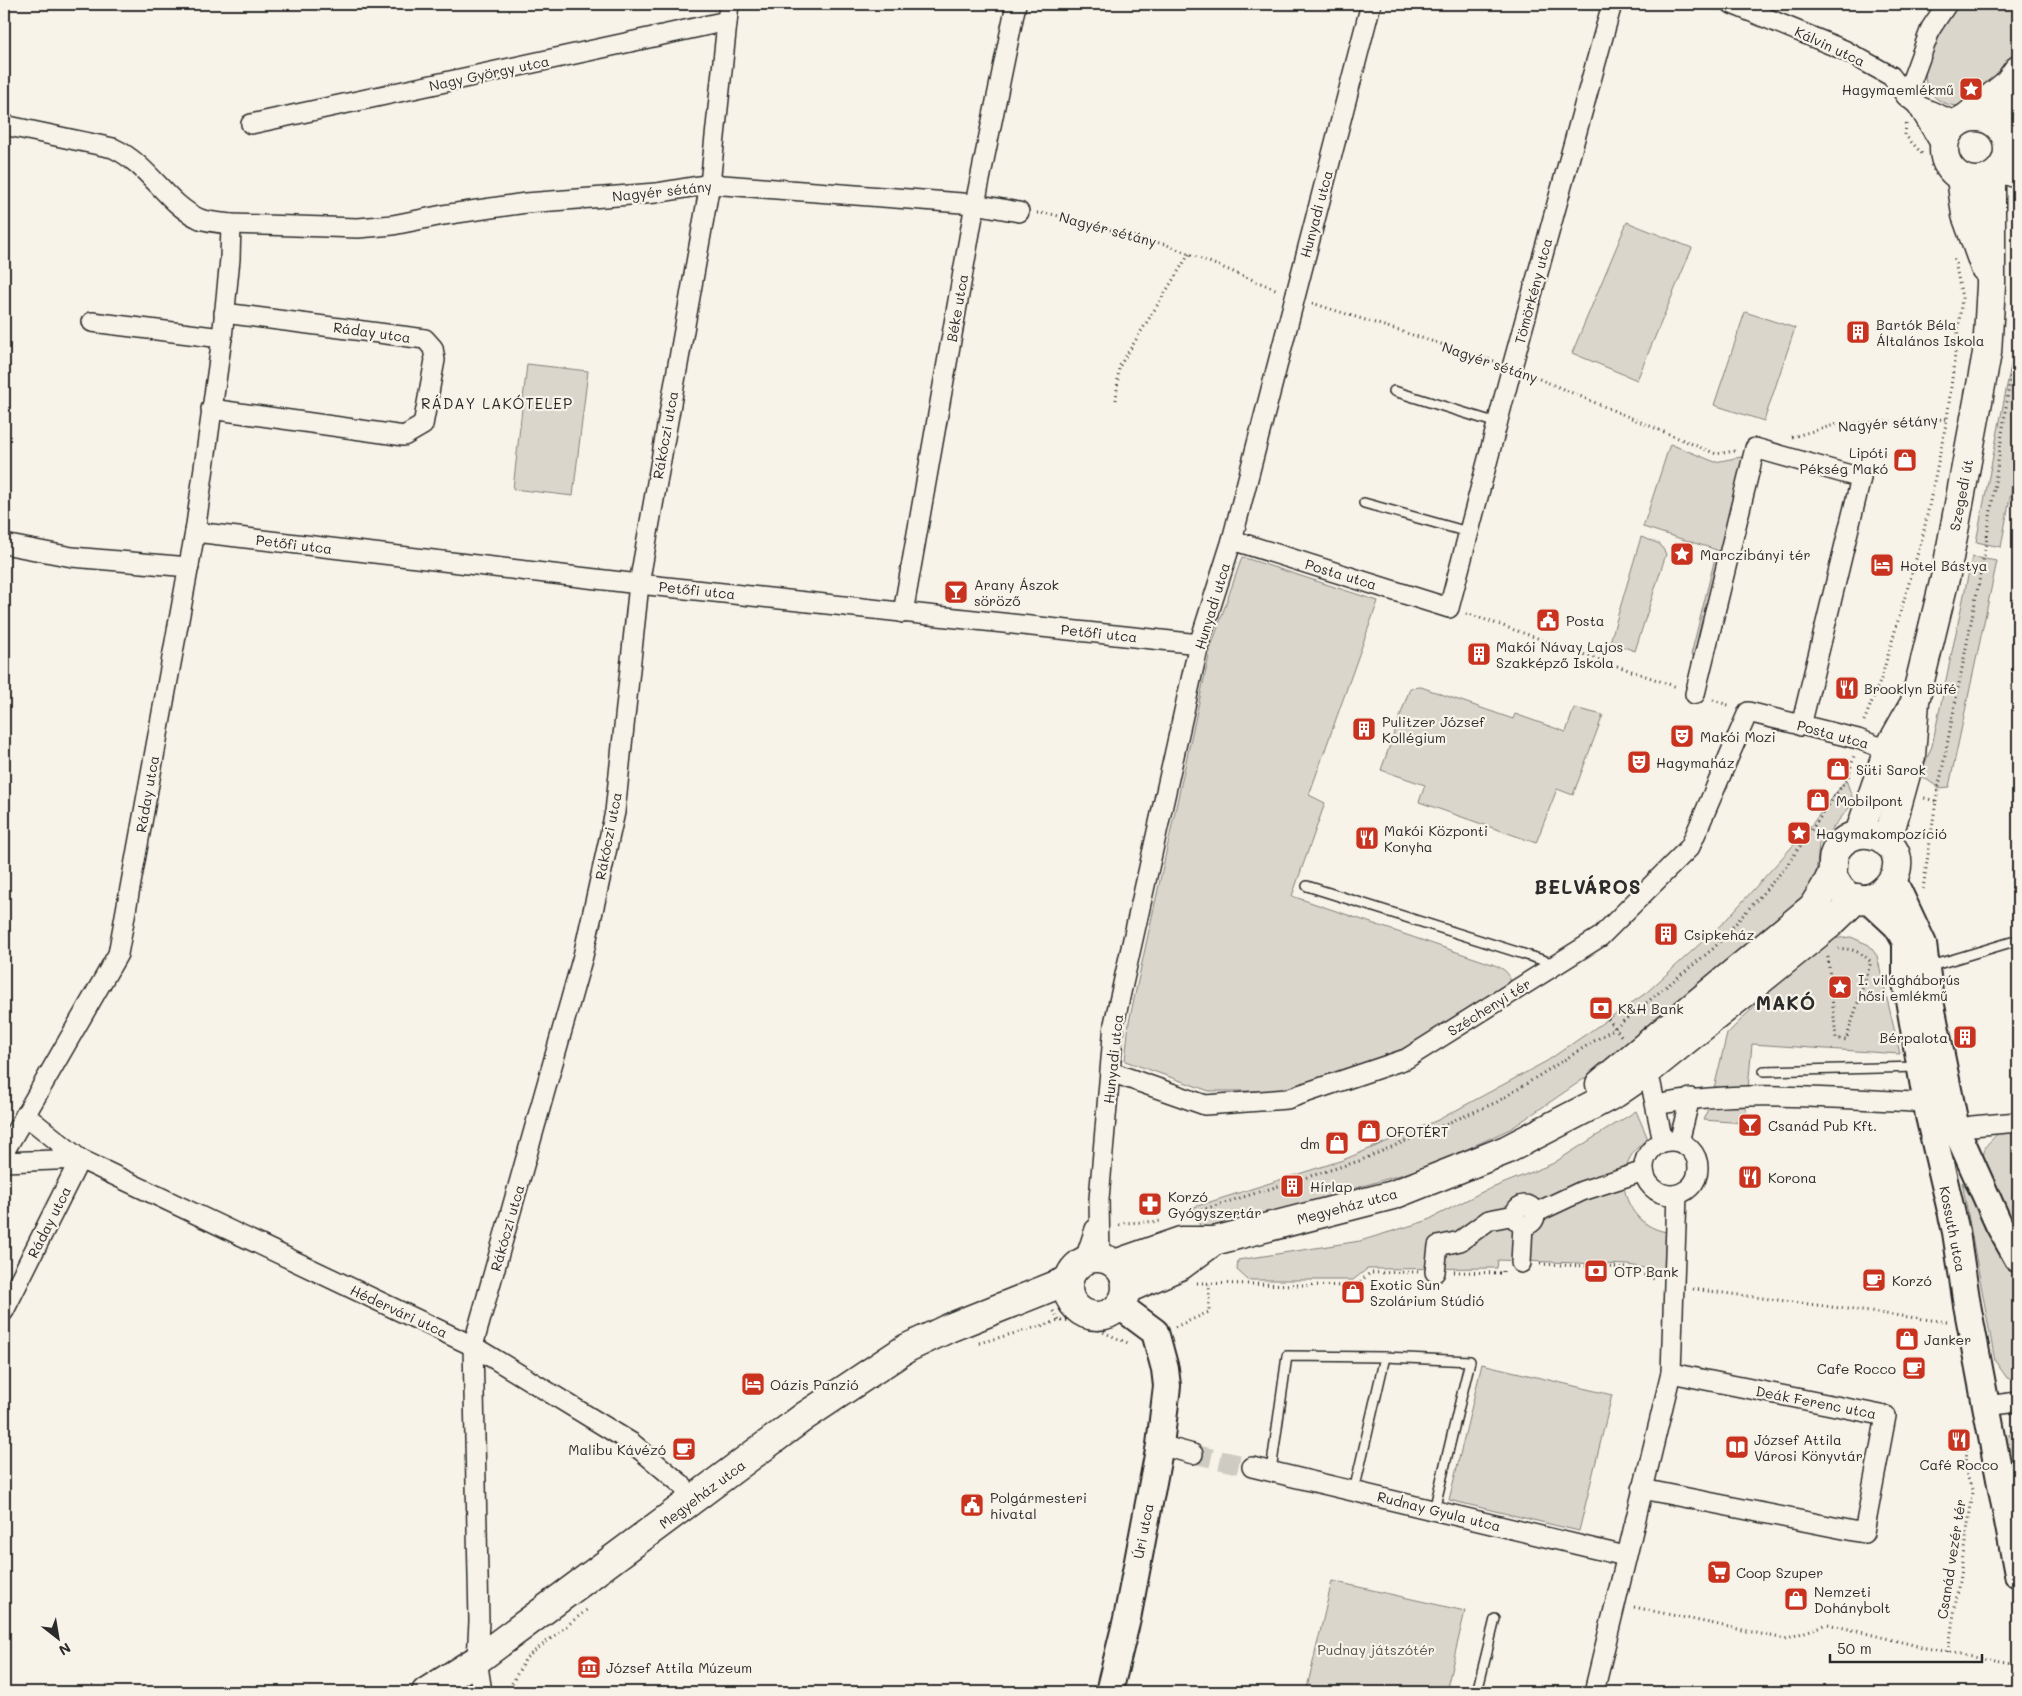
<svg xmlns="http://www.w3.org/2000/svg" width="2022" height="1696" viewBox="0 0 2022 1696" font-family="Mali,sans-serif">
<rect width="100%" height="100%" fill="#f7f3e8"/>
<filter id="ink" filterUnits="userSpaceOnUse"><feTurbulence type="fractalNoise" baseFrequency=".02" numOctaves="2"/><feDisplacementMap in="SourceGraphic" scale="10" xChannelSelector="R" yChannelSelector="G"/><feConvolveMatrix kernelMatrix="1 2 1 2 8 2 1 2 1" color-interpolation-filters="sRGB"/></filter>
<g filter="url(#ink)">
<g fill="#dad6cc" stroke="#82807c">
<path d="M1959,4H2018V57L1966,106C1960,106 1952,106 1947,104C1899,86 1943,29 1959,4Z"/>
<polygon points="1627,222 1692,248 1637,380 1572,353"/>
<polygon points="1745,312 1795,328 1764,421 1714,405"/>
<polygon points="2016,340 2018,340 2018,454 2001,547 1976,542"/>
<polygon points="527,364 588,371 573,496 513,489"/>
<polygon points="1670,444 1715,462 1746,456 1700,656 1691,655 1717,550 1643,527"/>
<polygon points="1641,537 1660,544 1666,554 1635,651 1610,642"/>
<path d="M1242,557L1378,601L1309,795L1325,803L1292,896L1492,964C1504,969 1511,972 1511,987L1402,1049L1287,1091H1209L1125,1061L1129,1022L1211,647Z"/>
<polygon points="1972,557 1997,561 1949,787 1939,788 1920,775 1932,746"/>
<polygon points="1421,687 1513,719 1515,714 1566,732 1574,708 1603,715 1573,795 1557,789 1536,843 1419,802 1425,785 1381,770 1410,688"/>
<polygon points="1846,780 1854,802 1819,844 1816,875 1808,898 1629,1048 1512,1128 1431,1166 1202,1233 1194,1207 1343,1160 1438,1120 1547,1061 1646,993 1725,921 1809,828"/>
<polygon points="1851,937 1869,945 1877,956 1900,1054 1752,1044 1745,1123 1703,1120 1710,1105 1727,1034 1785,975 1829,939"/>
<path d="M1636,1111L1648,1139C1607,1165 1622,1225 1667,1232L1669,1270L1663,1272L1629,1265L1498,1260L1497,1268L1367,1269L1353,1280H1248L1237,1270L1238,1260L1360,1241L1426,1221L1482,1192L1552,1164Z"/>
<path d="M2018,1132V1227C2005,1206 1976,1175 1985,1148C1987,1143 1994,1138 1998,1133Z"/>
<polygon points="1962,1182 2018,1275 2018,1382 2007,1378 1995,1361"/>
<polygon points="1482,1364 1612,1395 1579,1531 1449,1500"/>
<polygon points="2018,1423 2018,1517 2006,1452 2006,1439"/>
<polygon points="1332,1581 1465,1611 1446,1692 1306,1692"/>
</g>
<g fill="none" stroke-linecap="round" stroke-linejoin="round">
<polyline stroke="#cecbc2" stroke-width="19" stroke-dasharray="19 9" stroke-linecap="butt" points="1193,1454 1252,1467"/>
<g stroke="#2b2b2b" stroke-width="12">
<g id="lane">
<polyline points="1394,391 1497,423"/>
<polyline points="1364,503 1468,532"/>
<polyline points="1307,886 1555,964"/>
<polyline points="1928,967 2018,940"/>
<polyline points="1764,1071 1918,1067"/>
<polyline points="1385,1357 1470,1361 1434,1510"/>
<polyline points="1271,1471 1287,1356 1385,1357 1354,1491"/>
<polyline points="1477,1692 1495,1619"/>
</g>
</g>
<g stroke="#2b2b2b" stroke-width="22">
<g id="street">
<polyline points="1732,4 1844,50 1891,76 1906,96 1917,105 1957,122"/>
<polyline points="1906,96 1931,28 1947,4"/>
<polyline points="1917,105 1943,148"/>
<polyline points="251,124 727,21"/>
<path d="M4,125L113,148C150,165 166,204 200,219C209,222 221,223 231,224L230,259L222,338L195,532L118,954L4,1152"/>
<polyline points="2008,144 2018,153"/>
<polyline points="1999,172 2018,179"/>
<polyline points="231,224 358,228 393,225 443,215 526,203 656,193 710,184 975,204 1019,212"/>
<polyline points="92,322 222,338"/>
<polyline points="211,409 404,436 423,425 435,360 433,348 425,339 224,313"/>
<polyline points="195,532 639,584 1199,644"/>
<polyline points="1232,540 1449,608 1512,367 1612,4"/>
<polyline points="4,544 72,557 189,567"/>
<polyline points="903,613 975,204 1016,4"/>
<polyline points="1695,694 1755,448 1861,478 1801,726"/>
<polyline points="1111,1072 1205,1105 1287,1099 1406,1059 1600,937 1690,847 1748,712 1858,739 1888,750"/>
<polyline points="1651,1084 1663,1142"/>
<path d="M1656,1105C1740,1089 1827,1098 1912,1102"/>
<polyline points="1956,1129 1972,1126 2018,1122"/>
<circle cx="1671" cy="1168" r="27"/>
<polyline points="1679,1142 1690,1098"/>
<polyline points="4,1162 80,1159 473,1346 632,1443 681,1484 693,1501"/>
<circle cx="1525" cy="1215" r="10"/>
<polyline points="1535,1213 1582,1191 1644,1171"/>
<polyline points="1100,1258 1099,1199 1114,1024 1199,644 1232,540 1371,4"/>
<polyline points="1084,1262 1095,1229"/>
<polyline points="1521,1263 1523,1225"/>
<polyline points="1435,1272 1438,1246 1460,1241 1489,1220 1515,1215"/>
<polyline points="4,1311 80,1159 25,1115"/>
<polyline points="1986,1406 2018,1402"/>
<polyline points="1160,1445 1193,1454"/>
<polyline points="1252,1467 1625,1556"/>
<polyline points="1642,1489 1864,1533 1886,1416 1671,1373"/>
<polyline points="482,1692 477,1660 479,1621 473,1346 583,956 615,812 639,584 710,184 729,4"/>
<polyline points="1594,1692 1671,1373 1677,1195"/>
</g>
</g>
<g stroke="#2b2b2b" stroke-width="30">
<g id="secondary">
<polyline points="1893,880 1923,944 1930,1001 1956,1129 1999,1225 2018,1259"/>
<polyline points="1867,898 1897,926 1906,942 1906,982 1929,1116 1956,1232 1967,1305 2018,1574"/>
<polyline points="1109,1692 1127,1619 1160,1445 1167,1386 1165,1369 1155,1332 1120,1306"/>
</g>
</g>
<g stroke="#2b2b2b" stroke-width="31">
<g id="primary">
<circle cx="1976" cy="149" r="32"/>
<polyline points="1966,118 2007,85 2018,70"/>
<polyline points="2003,131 2018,100"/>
<polyline points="1961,178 1966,215 1985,268"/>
<polyline points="1859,834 1888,750 1911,709"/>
<polyline points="1887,843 1911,756 1915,701 1946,574 1987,353 1991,285 1991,178"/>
<path d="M1600,1084L1813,907C1819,896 1828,885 1832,873C1834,867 1832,861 1834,855C1840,837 1862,829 1879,837C1932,864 1855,939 1832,873"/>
<circle cx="1097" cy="1287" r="29"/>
<polyline points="1115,1264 1181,1241 1214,1241 1393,1195 1506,1150 1616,1093 1645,1073 1830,924 1857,898"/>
<polyline points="1127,1289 1180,1266 1214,1241"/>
<polyline points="426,1692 477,1660 805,1416 907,1348 949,1328 1069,1280"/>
</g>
</g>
<g stroke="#2b2b2b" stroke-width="3" stroke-dasharray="1 4" stroke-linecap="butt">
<polyline points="1906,124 1905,135 1924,156"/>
<polyline points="1931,165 1937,176"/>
<polyline points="1037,213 1051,214 1167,245 1278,290"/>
<polyline points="1312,303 1494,361"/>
<polyline points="1530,375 1716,454 1735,451"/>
<polyline points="1116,400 1119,367 1189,254"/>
<polyline points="1792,437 1838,424 1947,419"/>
<polyline points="1466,613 1677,687"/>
<polyline points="1713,700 1731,706"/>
<polyline points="1864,721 1881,679 1923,535 1947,419 1962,298 1954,256"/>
<polyline points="1936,801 1985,551 2018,325"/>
<polyline points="1923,889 1936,801 1924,798"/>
<path d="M1828,957L1836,1038L1846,1040L1871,962C1861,952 1853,948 1838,949"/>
<polyline points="1608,1019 1622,1037"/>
<polyline points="1182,1216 1359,1161 1497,1102 1615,1028 1714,948 1785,868 1848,777 1854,756"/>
<polyline points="1119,1225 1124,1223 1162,1221"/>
<polyline points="1540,1264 1628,1268 1656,1280"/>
<polyline points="1454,1272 1503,1273 1503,1270"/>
<polyline points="1197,1283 1355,1286 1370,1273 1418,1272"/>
<polyline points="1693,1289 1947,1322"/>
<polyline points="1053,1311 1059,1321"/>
<polyline points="1175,1327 1209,1312 1209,1284"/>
<polyline points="979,1343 1059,1321 1075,1320 1128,1343"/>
<polyline points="1634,1607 1785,1639 1828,1624 1926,1648 2018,1664"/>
<polyline points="1948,1652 1973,1492 1966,1473 1967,1436"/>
<polyline points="507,1692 526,1658 588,1609"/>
</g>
<use href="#lane" stroke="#f7f3e8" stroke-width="9"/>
<use href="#street" stroke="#f7f3e8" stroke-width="19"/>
<use href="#secondary" stroke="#f7f3e8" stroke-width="26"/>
<use href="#primary" stroke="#f7f3e8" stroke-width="28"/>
</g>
</g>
<defs>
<g id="sight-square" transform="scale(1.25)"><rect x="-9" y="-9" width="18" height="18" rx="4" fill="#c8321e" stroke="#f7f3e8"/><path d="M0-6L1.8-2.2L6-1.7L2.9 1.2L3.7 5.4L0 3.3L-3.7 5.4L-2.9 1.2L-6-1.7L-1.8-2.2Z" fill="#fff"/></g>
<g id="building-square" transform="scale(1.25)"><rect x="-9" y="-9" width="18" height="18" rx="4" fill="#c8321e" stroke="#f7f3e8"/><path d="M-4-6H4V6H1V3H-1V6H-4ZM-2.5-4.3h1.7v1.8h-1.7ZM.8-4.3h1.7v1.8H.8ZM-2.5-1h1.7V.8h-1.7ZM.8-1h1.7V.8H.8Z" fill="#fff"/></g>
<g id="shop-square" transform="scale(1.25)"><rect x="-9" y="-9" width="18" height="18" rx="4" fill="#c8321e" stroke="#f7f3e8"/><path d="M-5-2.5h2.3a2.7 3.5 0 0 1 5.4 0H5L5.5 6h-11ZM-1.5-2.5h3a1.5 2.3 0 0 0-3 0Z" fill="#fff"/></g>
<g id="hotel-square" transform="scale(1.25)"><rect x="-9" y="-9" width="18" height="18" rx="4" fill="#c8321e" stroke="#f7f3e8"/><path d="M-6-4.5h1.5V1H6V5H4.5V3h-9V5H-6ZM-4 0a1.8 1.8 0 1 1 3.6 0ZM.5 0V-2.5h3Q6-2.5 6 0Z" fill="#fff"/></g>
<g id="bar-square" transform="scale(1.25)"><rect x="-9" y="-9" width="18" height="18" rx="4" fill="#c8321e" stroke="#f7f3e8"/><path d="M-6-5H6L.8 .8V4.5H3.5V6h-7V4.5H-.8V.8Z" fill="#fff"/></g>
<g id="civic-square" transform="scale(1.25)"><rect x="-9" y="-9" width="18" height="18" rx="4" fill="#c8321e" stroke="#f7f3e8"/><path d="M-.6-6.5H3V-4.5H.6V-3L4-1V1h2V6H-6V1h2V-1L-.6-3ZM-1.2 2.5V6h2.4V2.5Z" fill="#fff"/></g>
<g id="restaurant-square" transform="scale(1.25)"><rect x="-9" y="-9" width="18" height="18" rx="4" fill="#c8321e" stroke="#f7f3e8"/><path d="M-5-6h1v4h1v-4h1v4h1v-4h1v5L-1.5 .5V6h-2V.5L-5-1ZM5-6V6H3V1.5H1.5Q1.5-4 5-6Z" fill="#fff"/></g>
<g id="theatre-square" transform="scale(1.25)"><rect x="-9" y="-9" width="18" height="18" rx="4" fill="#c8321e" stroke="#f7f3e8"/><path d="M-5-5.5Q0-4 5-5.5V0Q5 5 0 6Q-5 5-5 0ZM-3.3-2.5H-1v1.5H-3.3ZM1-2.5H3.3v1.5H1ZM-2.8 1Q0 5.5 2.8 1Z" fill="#fff"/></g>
<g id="bank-square" transform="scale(1.25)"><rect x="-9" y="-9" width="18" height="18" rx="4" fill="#c8321e" stroke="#f7f3e8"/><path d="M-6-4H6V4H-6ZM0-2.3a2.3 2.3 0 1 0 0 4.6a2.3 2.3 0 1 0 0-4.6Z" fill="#fff"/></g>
<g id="pharmacy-square" transform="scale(1.25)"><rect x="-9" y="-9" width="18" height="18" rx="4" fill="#c8321e" stroke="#f7f3e8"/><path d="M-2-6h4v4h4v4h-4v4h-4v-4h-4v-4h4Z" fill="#fff"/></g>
<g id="cafe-square" transform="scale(1.25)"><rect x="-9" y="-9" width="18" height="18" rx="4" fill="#c8321e" stroke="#f7f3e8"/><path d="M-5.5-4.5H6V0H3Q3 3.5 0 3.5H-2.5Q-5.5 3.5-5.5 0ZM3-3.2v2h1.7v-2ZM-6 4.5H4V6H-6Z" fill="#fff"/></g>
<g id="library-square" transform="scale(1.25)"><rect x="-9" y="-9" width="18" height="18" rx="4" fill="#c8321e" stroke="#f7f3e8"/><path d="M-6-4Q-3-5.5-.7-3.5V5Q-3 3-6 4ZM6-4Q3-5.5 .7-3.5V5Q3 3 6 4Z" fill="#fff"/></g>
<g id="supermarket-square" transform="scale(1.25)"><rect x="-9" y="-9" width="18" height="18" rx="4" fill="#c8321e" stroke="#f7f3e8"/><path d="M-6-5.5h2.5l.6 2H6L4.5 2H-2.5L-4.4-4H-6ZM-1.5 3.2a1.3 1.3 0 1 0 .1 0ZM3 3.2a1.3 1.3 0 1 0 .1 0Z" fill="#fff"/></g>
<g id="museum-square" transform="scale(1.25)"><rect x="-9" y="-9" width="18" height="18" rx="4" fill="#c8321e" stroke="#f7f3e8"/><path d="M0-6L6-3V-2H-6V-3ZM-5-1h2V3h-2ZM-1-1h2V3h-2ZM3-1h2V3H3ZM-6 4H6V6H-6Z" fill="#fff"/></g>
</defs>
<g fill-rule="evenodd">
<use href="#sight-square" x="1971" y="89"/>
<use href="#building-square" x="1858" y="332"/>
<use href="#shop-square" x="1905" y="460"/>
<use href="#sight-square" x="1682" y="554"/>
<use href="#hotel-square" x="1882" y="565"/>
<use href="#bar-square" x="956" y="592"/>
<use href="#civic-square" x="1548" y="620"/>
<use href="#building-square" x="1479" y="654"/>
<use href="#restaurant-square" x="1847" y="688"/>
<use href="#building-square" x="1364" y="729"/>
<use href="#theatre-square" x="1682" y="736"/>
<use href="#theatre-square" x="1639" y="762"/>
<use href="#shop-square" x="1838" y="769"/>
<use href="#shop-square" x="1818" y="800"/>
<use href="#sight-square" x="1799" y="833"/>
<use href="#restaurant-square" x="1367" y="838"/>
<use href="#building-square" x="1666" y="934"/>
<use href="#sight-square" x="1840" y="987"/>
<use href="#bank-square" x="1601" y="1008"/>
<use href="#building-square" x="1965" y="1037"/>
<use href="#bar-square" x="1750" y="1125"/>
<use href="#shop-square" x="1369" y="1131"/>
<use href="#shop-square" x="1337" y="1143"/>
<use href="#restaurant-square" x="1750" y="1177"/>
<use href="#building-square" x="1292" y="1186"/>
<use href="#pharmacy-square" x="1150" y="1204"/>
<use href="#bank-square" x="1596" y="1271"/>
<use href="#cafe-square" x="1874" y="1280"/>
<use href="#shop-square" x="1353" y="1292"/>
<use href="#shop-square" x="1907" y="1339"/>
<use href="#cafe-square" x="1914" y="1368"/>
<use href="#hotel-square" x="753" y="1384"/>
<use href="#restaurant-square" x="1959" y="1440"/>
<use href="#library-square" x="1737" y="1447"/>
<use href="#cafe-square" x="684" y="1449"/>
<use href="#civic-square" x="972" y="1505"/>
<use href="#supermarket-square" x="1719" y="1572"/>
<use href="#shop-square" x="1796" y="1599"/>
<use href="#museum-square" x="589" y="1667"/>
</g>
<g text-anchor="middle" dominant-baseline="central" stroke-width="4.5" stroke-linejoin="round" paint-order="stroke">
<g font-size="14" fill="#2b2b2b" stroke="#f7f3e8">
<text transform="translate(1830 46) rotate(25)">Kálvin utca</text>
<text transform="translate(489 73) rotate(-12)">Nagy György utca</text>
<text transform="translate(662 191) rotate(-6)">Nagyér sétány</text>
<text transform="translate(1316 214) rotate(-75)">Hunyadi utca</text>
<text transform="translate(1108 229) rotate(15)">Nagyér sétány</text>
<text transform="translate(1533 291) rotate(-75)">Tömörkény utca</text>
<text transform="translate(957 308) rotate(-80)">Béke utca</text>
<text transform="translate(372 332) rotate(8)">Ráday utca</text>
<text transform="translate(1490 362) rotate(19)">Nagyér sétány</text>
<text transform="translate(1888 423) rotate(-4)">Nagyér sétány</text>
<text transform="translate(665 435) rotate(-80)">Rákóczi utca</text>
<text transform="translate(1961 495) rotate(-79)">Szegedi út</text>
<text transform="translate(294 544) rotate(7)">Petőfi utca</text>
<text transform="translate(1341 574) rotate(17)">Posta utca</text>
<text transform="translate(697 590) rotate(6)">Petőfi utca</text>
<text transform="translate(1212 606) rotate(-73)">Hunyadi utca</text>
<text transform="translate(1099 633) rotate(6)">Petőfi utca</text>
<text transform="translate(1833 734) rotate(15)">Posta utca</text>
<text transform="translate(147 794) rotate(-80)">Ráday utca</text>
<text transform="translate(608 836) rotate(-79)">Rákóczi utca</text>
<text transform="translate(1489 1007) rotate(-32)">Széchenyi tér</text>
<text transform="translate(1113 1059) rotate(-84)">Hunyadi utca</text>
<text transform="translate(1347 1206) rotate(-15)">Megyeház utca</text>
<text transform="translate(49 1222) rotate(-63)">Ráday utca</text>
<text transform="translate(507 1228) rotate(-74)">Rákóczi utca</text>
<text transform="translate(1953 1229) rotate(79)">Kossuth utca</text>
<text transform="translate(399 1311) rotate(25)">Hédervári utca</text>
<text transform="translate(1816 1402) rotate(11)">Deák Ferenc utca</text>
<text transform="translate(702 1494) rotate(-37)">Megyeház utca</text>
<text transform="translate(1439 1511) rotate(14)">Rudnay Gyula utca</text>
<text transform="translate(1143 1531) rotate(-79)">Úri utca</text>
<text transform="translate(1951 1559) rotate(-81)">Csanád vezér tér</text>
</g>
<g font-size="14" fill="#2b2b2b" stroke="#f7f3e8" text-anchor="start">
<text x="1954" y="89" text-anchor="end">Hagymaemlékmű</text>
<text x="1876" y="324">Bartók Béla<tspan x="1876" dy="16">Általános Iskola</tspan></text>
<text x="1888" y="452" text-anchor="end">Lipóti<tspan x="1888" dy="16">Pékség Makó</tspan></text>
<text x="1700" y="554">Marczibányi tér</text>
<text x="1900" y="565">Hotel Bástya</text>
<text x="974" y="584">Arany Ászok<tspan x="974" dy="16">söröző</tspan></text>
<text x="1566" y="620">Posta</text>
<text x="1496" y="646">Makói Návay Lajos<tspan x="1496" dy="16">Szakképző Iskola</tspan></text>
<text x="1864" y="688">Brooklyn Büfé</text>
<text x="1382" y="721">Pulitzer József<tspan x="1382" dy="16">Kollégium</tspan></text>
<text x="1700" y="736">Makói Mozi</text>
<text x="1656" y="762">Hagymaház</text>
<text x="1856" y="769">Süti Sarok</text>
<text x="1836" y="800">Mobilpont</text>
<text x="1384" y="830">Makói Központi<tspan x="1384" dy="16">Konyha</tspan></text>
<text x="1816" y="833">Hagymakompozíció</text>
<text x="1684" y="934">Csipkeház</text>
<text x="1858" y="979">I. világháborús<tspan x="1858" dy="16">hősi emlékmű</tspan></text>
<text x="1618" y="1008">K&amp;H Bank</text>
<text x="1948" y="1037" text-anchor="end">Bérpalota</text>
<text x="1768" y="1125">Csanád Pub Kft.</text>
<text x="1386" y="1131">OFOTÉRT</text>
<text x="1320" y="1143" text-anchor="end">dm</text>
<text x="1768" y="1177">Korona</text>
<text x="1310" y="1186">Hírlap</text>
<text x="1168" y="1196">Korzó<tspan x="1168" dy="16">Gyógyszertár</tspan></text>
<text x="1614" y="1271">OTP Bank</text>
<text x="1892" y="1280">Korzó</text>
<text x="1370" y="1284">Exotic Sun<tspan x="1370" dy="16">Szolárium Stúdió</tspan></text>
<text x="1924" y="1339">Janker</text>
<text x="1896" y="1368" text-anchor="end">Cafe Rocco</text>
<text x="770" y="1384">Oázis Panzió</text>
<text x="1754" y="1439">József Attila<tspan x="1754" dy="16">Városi Könyvtár</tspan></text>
<text x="666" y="1449" text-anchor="end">Malibu Kávézó</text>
<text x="1959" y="1464" text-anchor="middle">Café Rocco</text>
<text x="990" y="1497">Polgármesteri<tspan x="990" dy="16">hivatal</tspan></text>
<text x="1736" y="1572">Coop Szuper</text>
<text x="1814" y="1591">Nemzeti<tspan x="1814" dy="16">Dohánybolt</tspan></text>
<text x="606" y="1667">József Attila Múzeum</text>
</g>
<g font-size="14" fill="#575653" stroke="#f7f3e8">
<text x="1376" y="1649">Pudnay játszótér</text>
</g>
<g font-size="15" letter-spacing="1" fill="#2b2b2b" stroke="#f7f3e8">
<text x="497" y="403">RÁDAY LAKÓTELEP</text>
</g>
<g font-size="19" font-weight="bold" letter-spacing="1" fill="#2b2b2b" stroke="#f7f3e8">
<text x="1588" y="886">BELVÁROS</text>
<text x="1786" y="1002">MAKÓ</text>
</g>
</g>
<rect width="2022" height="1696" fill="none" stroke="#f7f3e8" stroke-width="20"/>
<rect x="10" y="10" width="2002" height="1676" fill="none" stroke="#2b2b2b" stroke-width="2" filter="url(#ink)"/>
<g transform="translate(58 1638) rotate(149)" stroke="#f7f3e8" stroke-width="4" paint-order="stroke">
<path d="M0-4L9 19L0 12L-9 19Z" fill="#2b2b2b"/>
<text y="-8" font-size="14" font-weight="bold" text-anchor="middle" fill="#2b2b2b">N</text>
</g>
<path d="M1830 1654v8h152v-8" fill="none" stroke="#2b2b2b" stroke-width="2.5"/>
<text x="1837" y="1654" font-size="15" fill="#2b2b2b" stroke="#f7f3e8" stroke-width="4" paint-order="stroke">50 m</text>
</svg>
